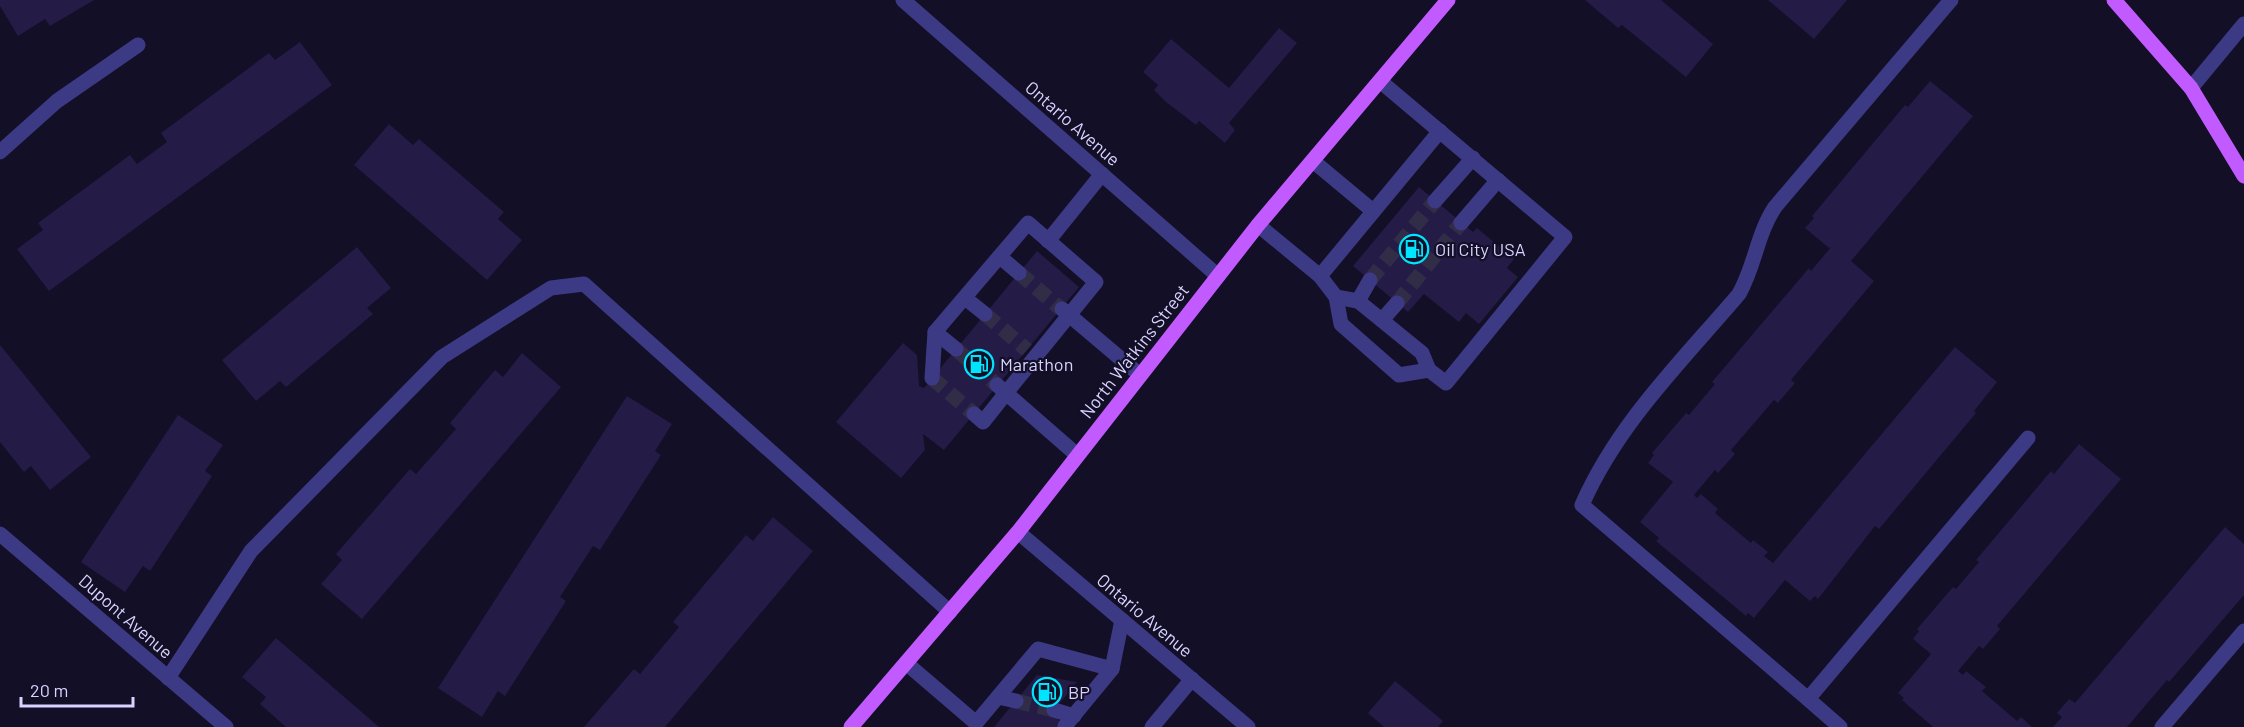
<svg xmlns="http://www.w3.org/2000/svg" width="2244" height="727" viewBox="0 0 2244 727" font-family="Barlow,sans-serif">
<rect width="100%" height="100%" fill="#130f26"/>
<g fill="#241b47">
<polygon points="0,0 94,0 50,26 45,19 18,36 0,6"/>
<polygon points="1585,0 1661,0 1713,44 1686,77 1622,25 1618,28"/>
<polygon points="1768,0 1847,0 1814,39"/>
<polygon points="1279,28 1297,43 1229,123 1235,130 1225,143 1199,121 1196,125 1166,102 1154,90 1158,85 1143,72 1171,39 1229,88"/>
<polygon points="300,42 332,85 49,291 17,249 43,230 38,223 130,155 137,164 167,142 161,133 269,53 275,60"/>
<polygon points="1930,81 1973,116 1851,261 1874,281 1791,380 1795,383 1778,403 1774,400 1731,450 1735,454 1718,473 1715,470 1694,495 1697,498 1701,494 1718,509 1715,513 1751,543 1753,540 1768,552 1764,556 1773,563 1955,347 1997,382 1974,411 1976,413 1879,529 1875,526 1818,599 1815,596 1810,601 1785,580 1754,618 1748,613 1746,616 1656,541 1659,538 1640,522 1673,482 1648,463 1654,455 1652,453 1686,413 1689,415 1715,384 1712,382 1809,268 1811,271 1831,247 1829,248 1805,228 1814,218 1812,216 1905,105 1908,107"/>
<polygon points="389,124 413,145 419,139 504,212 498,219 522,240 487,280 354,165"/>
<polygon points="1419,187 1473,232 1477,228 1514,259 1507,268 1518,277 1479,324 1466,313 1459,322 1424,294 1408,312 1353,266"/>
<polygon points="357,247 391,288 367,308 373,314 286,387 280,381 256,401 222,360"/>
<polygon points="1037,251 1079,287 944,450 923,434 925,450 901,478 836,422 903,343 917,355 919,386 924,388"/>
<polygon points="0,345 91,457 50,490 31,466 24,472 0,442"/>
<polygon points="522,353 561,387 362,619 321,584 342,560 336,554 410,469 416,474 456,429 450,423 495,370 503,377"/>
<polygon points="627,396 672,424 655,451 661,455 600,550 593,546 560,597 566,601 505,696 498,691 482,717 438,688"/>
<polygon points="178,415 223,445 205,471 212,476 150,571 143,566 125,592 81,562"/>
<polygon points="2079,444 2121,479 1997,626 2000,629 1983,649 1979,646 1958,671 1963,675 1966,671 1986,687 1982,691 2017,721 2021,717 2032,727 1933,727 1902,700 1904,698 1898,693 1931,654 1913,639 1919,631 1917,629 1953,587 1956,589 1979,562 1976,560 2051,471 2054,474"/>
<polygon points="773,517 813,551 665,727 584,727 634,669 640,674 679,627 673,622 746,535 753,541"/>
<polygon points="2225,527 2244,544 2244,595 2169,682 2167,680 2127,727 2053,727 2062,717 2057,713 2069,699 2075,703"/>
<polygon points="276,638 379,727 286,727 260,704 266,697 242,677"/>
<polygon points="1037,675 1077,682 1051,714 1067,727 994,727"/>
<polygon points="1395,681 1443,721 1438,727 1384,727 1368,713"/>
</g>
<g fill="none" stroke-linecap="round" stroke-linejoin="round">
<g stroke="#312d47" stroke-width="15" stroke-dasharray="15 8" stroke-linecap="butt">
<polyline points="1019,273 1061,309"/>
<polyline points="1370,280 1435,201"/>
<polyline points="1397,303 1461,223"/>
<polyline points="985,314 1027,350"/>
<polyline points="956,349 997,385"/>
<polyline points="932,378 974,414"/>
<polyline points="1016,701 1054,710"/>
</g>
<g stroke="#3d3a85" stroke-width="15">
<polyline points="903,0 1218,276"/>
<polyline points="2191,88 2244,24"/>
<polyline points="0,152 57,101 138,45"/>
<polyline points="1313,161 1373,211"/>
<polyline points="1435,201 1473,158"/>
<polyline points="1461,223 1498,180"/>
<polyline points="1258,225 1320,276 1336,297 1358,301 1422,353 1429,370 1446,383 1565,237 1380,81"/>
<polyline points="1048,241 1102,174"/>
<polyline points="1000,257 1019,273"/>
<polyline points="1320,276 1440,131"/>
<polyline points="1336,297 1341,324 1399,375 1429,370"/>
<polyline points="965,298 985,314"/>
<polyline points="1358,301 1370,280"/>
<polyline points="1062,309 1140,375"/>
<polyline points="1382,320 1397,303"/>
<polyline points="935,332 956,349"/>
<polyline points="932,378 935,332 1028,223 1096,282 1006,393 1077,455"/>
<polyline points="974,414 983,422 1006,393 997,385"/>
<polyline points="1018,532 1248,727"/>
<polyline points="0,534 226,727"/>
<polyline points="906,663 976,723 1038,649 1112,669"/>
<polyline points="168,678 251,551 442,357 551,288 584,284 950,612"/>
<polyline points="998,697 1016,701"/>
<path d="M1808,699L1582,505C1618,423 1682,361 1739,294C1755,266 1757,234 1775,207L1951,0"/>
<polyline points="1054,710 1074,716"/>
<polyline points="1065,726 1112,669 1122,620"/>
<polyline points="1152,727 1192,679"/>
<polyline points="1840,727 1808,699 2028,438"/>
<polyline points="2162,727 2244,631"/>
</g>
<g stroke="#c25bff" stroke-width="15">
<polyline points="2114,0 2191,88 2244,176"/>
<polyline points="851,727 1018,532 1258,225 1448,0"/>
</g>
</g>
<defs>
<g id="fuel-ring" transform="scale(1.5)"><circle r="9.5" fill="#130f26" stroke="#00e5ff" stroke-width="1.5"/><path d="M-5.5-6h7V0h2V4h1.3V-2.5L3-4.5l.8-.8L6-3V5H2.5V1h-1V6h-7ZM-4.2-4.7v3.2H.2V-4.7Z" fill="#00e5ff"/></g>
</defs>
<g fill-rule="evenodd">
<use href="#fuel-ring" x="1414" y="249"/>
<use href="#fuel-ring" x="979" y="364"/>
<use href="#fuel-ring" x="1047" y="692"/>
</g>
<g text-anchor="middle" dominant-baseline="central" stroke-width="4.5" stroke-linejoin="round" paint-order="stroke">
<g font-size="18" fill="#d9d4ff" stroke="#130f26">
<text transform="translate(1073 123) rotate(41)">Ontario Avenue</text>
<text transform="translate(1134 351) rotate(-52)">North Watkins Street</text>
<text transform="translate(1145 615) rotate(40)">Ontario Avenue</text>
<text transform="translate(126 616) rotate(41)">Dupont Avenue</text>
</g>
<g font-size="18" fill="#d9d4ff" stroke="#130f26" text-anchor="start">
<text x="1435" y="249">Oil City USA</text>
<text x="1000" y="364">Marathon</text>
<text x="1068" y="692">BP</text>
</g>
</g>
<path d="M21 697v9h112v-9" fill="none" stroke="#d9d4ff" stroke-width="3"/>
<text x="30" y="697" font-size="18" fill="#d9d4ff" stroke="#130f26" stroke-width="4.5" paint-order="stroke">20 m</text>
</svg>
